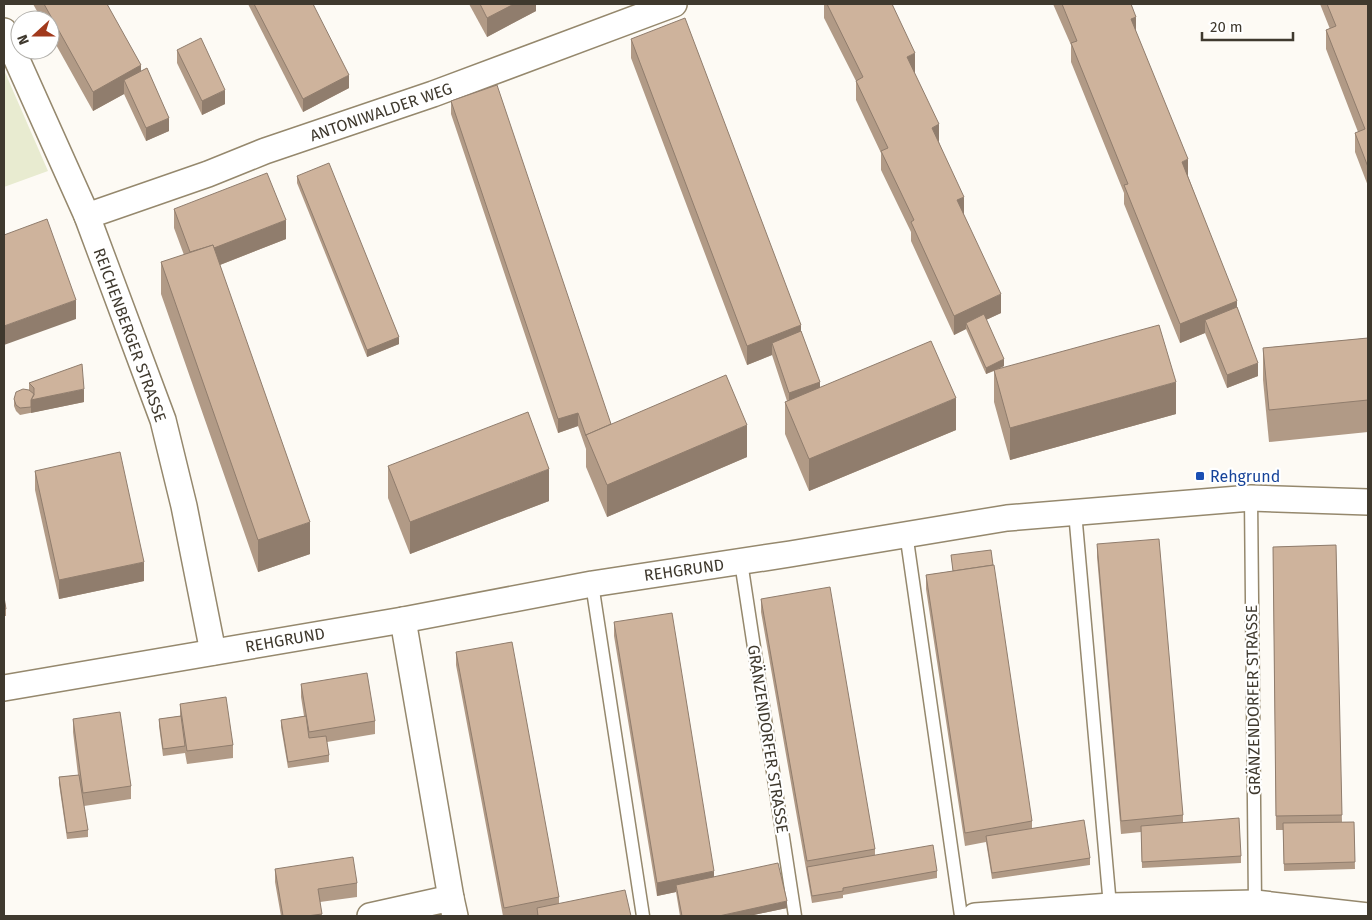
<svg xmlns="http://www.w3.org/2000/svg" width="1372" height="920" viewBox="0 0 1372 920" font-family="'Fira Sans',sans-serif">
<rect width="100%" height="100%" fill="#fdfaf4"/>
<polygon fill="#e8ebd0" points="4,70 48,171 4,187"/>
<g fill="none" stroke-linecap="round" stroke-linejoin="round">
<g stroke="#95886d" stroke-width="15">
<g id="lane">
<polyline points="1251,498 1255,903"/>
<polyline points="1075,512 1110,906"/>
<polyline points="906,533 961,916"/>
<polyline points="741,562 795,916"/>
<polyline points="592,584 643,916"/>
</g>
</g>
<g stroke="#95886d" stroke-width="28">
<g id="street">
<polyline points="4,31 87,216 163,420 184,506 213,652"/>
<polyline points="87,216 208,174 265,151 433,94 674,4"/>
<polyline points="403,620 451,898"/>
<polyline points="4,688 403,620 592,584 790,554 1007,518 1251,498 1368,502"/>
<polyline points="370,916 451,898 455,916"/>
<polyline points="975,916 1110,906 1255,903 1368,916"/>
</g>
</g>
<use href="#lane" stroke="#fff" stroke-width="12"/>
<use href="#street" stroke="#fff" stroke-width="25"/>
</g>
<g fill="#b19a86">
<polygon points="33,4 107,4 141,71 169,131 146,141 124,94 93,111 50,34 50,20 42,20"/>
<polygon points="248,4 313,4 349,88 303,112"/>
<polygon points="469,4 536,4 536,11 487,37"/>
<polygon points="824,4 892,4 915,72 914,72 939,142 964,215 1001,313 986,320 1004,366 999,369 1176,414 1010,460 994,402 994,371 986,374 966,329 954,335 911,241 911,232 881,170 881,153 856,100 856,81 824,18"/>
<polygon points="1053,4 1131,4 1136,32 1188,176 1237,307 1258,376 1227,388 1205,333 1180,343 1124,204 1124,193 1071,62 1071,45"/>
<polygon points="1320,4 1368,4 1368,186 1355,152 1355,133 1358,132 1326,49 1326,30 1330,29"/>
<polygon points="631,39 801,331 820,388 956,430 809,491 785,434 785,402 787,401 772,355 747,365 631,58"/>
<polygon points="177,50 225,104 202,115 177,63"/>
<polygon points="451,101 611,424 747,457 607,517 586,467 586,449 578,426 558,433 451,114"/>
<polygon points="297,176 399,344 367,357 297,183"/>
<polygon points="174,209 286,239 220,265 310,554 258,572 161,294 161,262 184,255 174,228"/>
<polygon points="1368,338 1368,432 1269,442 1263,380 1263,348"/>
<polygon points="29,383 84,402 20,415 16,411 14,406 14,399 29,390"/>
<polygon points="388,466 549,501 410,554 388,498"/>
<polygon points="35,471 144,581 59,599 35,490"/>
<polygon points="1097,544 1183,815 1183,822 1241,856 1241,863 1142,868 1141,832 1121,834 1097,557"/>
<polygon points="1336,545 1342,822 1354,822 1355,869 1284,871 1283,830 1276,830 1273,547"/>
<polygon points="951,555 1032,821 1032,828 1090,858 1090,865 992,879 986,842 965,846 926,589 926,575 953,571"/>
<polygon points="4,597 6,609 6,616 4,616"/>
<polygon points="761,599 875,849 875,855 937,871 937,878 843,895 843,898 812,903 761,612"/>
<polygon points="614,622 714,877 787,908 749,916 680,916 676,892 657,896 614,636"/>
<polygon points="456,652 559,897 559,904 631,916 537,916 537,915 531,916 503,916 456,665"/>
<polygon points="301,684 375,721 375,734 327,742 329,755 329,762 288,768 281,727 281,720 304,716 301,697"/>
<polygon points="180,704 233,745 233,758 187,764 185,753 163,756 159,726 159,719 180,716"/>
<polygon points="73,719 131,786 131,799 84,806 88,830 88,837 67,839 59,784 59,777 78,775 73,732"/>
<polygon points="275,869 357,883 357,897 320,902 322,916 281,916 275,882"/>
</g>
<g fill="#907d6d">
<polygon points="514,4 536,4 536,11 487,37 487,18"/>
<polygon points="1136,17 1136,37 1131,19"/>
<polygon points="915,53 915,72 907,76 907,57"/>
<polygon points="141,65 141,84 124,80 124,94 93,111 93,92"/>
<polygon points="349,75 349,88 303,112 303,99"/>
<polygon points="225,90 225,104 202,115 202,101"/>
<polygon points="169,118 169,131 146,141 146,128"/>
<polygon points="939,124 939,143 932,128"/>
<polygon points="1188,159 1188,179 1182,162"/>
<polygon points="964,197 964,216 957,200"/>
<polygon points="286,220 286,239 194,275 192,256"/>
<polygon points="1001,294 1001,313 968,328 966,323 966,329 954,335 954,316"/>
<polygon points="76,300 76,319 4,345 4,326"/>
<polygon points="1237,301 1237,320 1205,320 1205,333 1180,343 1180,324"/>
<polygon points="801,325 801,344 772,343 772,355 747,365 747,346"/>
<polygon points="399,337 399,344 367,357 367,350"/>
<polygon points="1004,359 1004,366 986,374 986,368"/>
<polygon points="1258,363 1258,376 1227,388 1227,375"/>
<polygon points="820,382 820,395 789,406 789,393"/>
<polygon points="1176,382 1176,414 1010,460 1010,428"/>
<polygon points="84,389 84,402 31,413 31,400"/>
<polygon points="956,398 956,430 809,491 809,459"/>
<polygon points="578,413 578,426 558,433 558,419"/>
<polygon points="747,425 747,457 607,517 607,485"/>
<polygon points="549,469 549,501 410,554 410,522"/>
<polygon points="310,522 310,554 258,572 258,540"/>
<polygon points="144,562 144,581 59,599 59,580"/>
<polygon points="714,871 714,884 676,885 676,892 657,896 657,883"/>
<polygon points="787,901 787,908 749,916 719,916"/>
</g>
<g fill="#ceb39c" stroke="#907d6d">
<polygon points="44,4 107,4 141,65 93,92"/>
<polygon points="254,4 313,4 349,75 303,99"/>
<polygon points="480,4 514,4 487,18"/>
<polygon points="827,4 892,4 915,53 907,57 939,124 932,128 964,197 957,200 1001,294 954,316 911,222 914,220 881,151 888,148 856,81 863,77"/>
<polygon points="1062,4 1131,4 1136,17 1131,19 1188,159 1182,162 1237,301 1180,324 1124,185 1128,184 1071,43 1077,41"/>
<polygon points="1327,4 1368,4 1368,167 1355,133 1365,129 1326,30 1336,26"/>
<polygon points="685,18 801,325 747,346 631,39"/>
<polygon points="201,38 225,90 202,101 177,50"/>
<polygon points="147,68 169,118 146,128 124,80"/>
<polygon points="497,85 611,424 586,435 586,436 578,413 558,419 451,101"/>
<polygon points="329,163 399,337 367,350 297,176"/>
<polygon points="267,173 286,220 214,248 213,245 190,252 174,209"/>
<polygon points="47,219 76,300 4,326 4,235"/>
<polygon points="213,245 310,522 258,540 161,262"/>
<polygon points="1237,307 1258,363 1227,375 1205,320"/>
<polygon points="984,314 1004,359 986,368 966,323"/>
<polygon points="1159,325 1176,382 1010,428 994,370"/>
<polygon points="801,331 820,382 789,393 772,343"/>
<polygon points="1368,338 1368,400 1269,410 1263,348"/>
<polygon points="931,341 956,398 809,459 785,402"/>
<polygon points="82,364 84,389 31,400 34,395 34,388 29,383"/>
<polygon points="726,375 747,425 607,485 586,435"/>
<polygon points="23,389 29,390 34,394 31,400 31,407 20,408 16,405 14,399 16,392"/>
<polygon points="528,412 549,469 410,522 388,466"/>
<polygon points="120,452 144,562 59,580 35,471"/>
<polygon points="1159,539 1183,815 1121,821 1097,544"/>
<polygon points="1336,545 1342,815 1276,816 1273,547"/>
<polygon points="991,550 993,565 953,571 951,555"/>
<polygon points="994,565 1032,821 965,833 926,575"/>
<polygon points="830,587 875,849 807,861 761,599"/>
<polygon points="4,597 6,609 4,609"/>
<polygon points="672,613 714,871 657,883 614,622"/>
<polygon points="512,642 559,897 504,908 456,652"/>
<polygon points="367,673 375,721 309,732 301,684"/>
<polygon points="226,697 233,745 187,751 180,704"/>
<polygon points="120,712 131,786 83,793 73,719"/>
<polygon points="181,716 185,746 163,749 159,719"/>
<polygon points="306,716 309,738 326,736 329,755 288,762 281,720"/>
<polygon points="79,775 88,830 67,833 59,777"/>
<polygon points="1239,818 1241,856 1142,862 1141,826"/>
<polygon points="1084,820 1090,858 992,873 986,836"/>
<polygon points="1354,822 1355,862 1284,864 1283,823"/>
<polygon points="933,845 937,871 843,888 843,891 812,896 807,867"/>
<polygon points="353,857 357,883 318,889 322,914 307,916 283,916 275,869"/>
<polygon points="778,863 787,901 719,916 682,916 676,885"/>
<polygon points="625,890 631,916 538,916 537,908"/>
</g>
<rect fill="#1a4fb4" stroke="#fff" stroke-width="2" x="1195" y="471" width="10" height="10" rx="2.5"/>
<g text-anchor="middle" dominant-baseline="central" stroke-width="4.5" stroke-linejoin="round" paint-order="stroke">
<g font-size="16" fill="#3f392e" stroke="#fff">
<text transform="translate(381 112) rotate(-19)">ANTONIWALDER WEG</text>
<text transform="translate(130 335) rotate(70)">REICHENBERGER STRASSE</text>
<text transform="translate(684 570) rotate(-8)">REHGRUND</text>
<text transform="translate(285 640) rotate(-10)">REHGRUND</text>
<text transform="translate(1253 700) rotate(-91)">GRÄNZENDORFER STRASSE</text>
<text transform="translate(768 739) rotate(81)">GRÄNZENDORFER STRASSE</text>
</g>
<g font-size="16" fill="#164399" stroke="#fff" text-anchor="start">
<text x="1210" y="476">Rehgrund</text>
</g>
</g>
<rect width="1372" height="920" fill="none" stroke="#3f392e" stroke-width="10"/>
<g transform="translate(35 35) rotate(249)"><circle r="24" fill="#ffffff" stroke="#b2b0ab"/>
<path d="M0-4L9 19L0 12L-9 19Z" fill="#a1391c"/>
<text y="-8" font-size="14" font-weight="bold" text-anchor="middle" fill="#3f392e">N</text>
</g>
<path d="M1202 32v8h91v-8" fill="none" stroke="#3f392e" stroke-width="2.5"/>
<text x="1210" y="32" font-size="15" fill="#3f392e" stroke="#ffffff" stroke-width="4" paint-order="stroke">20 m</text>
</svg>
